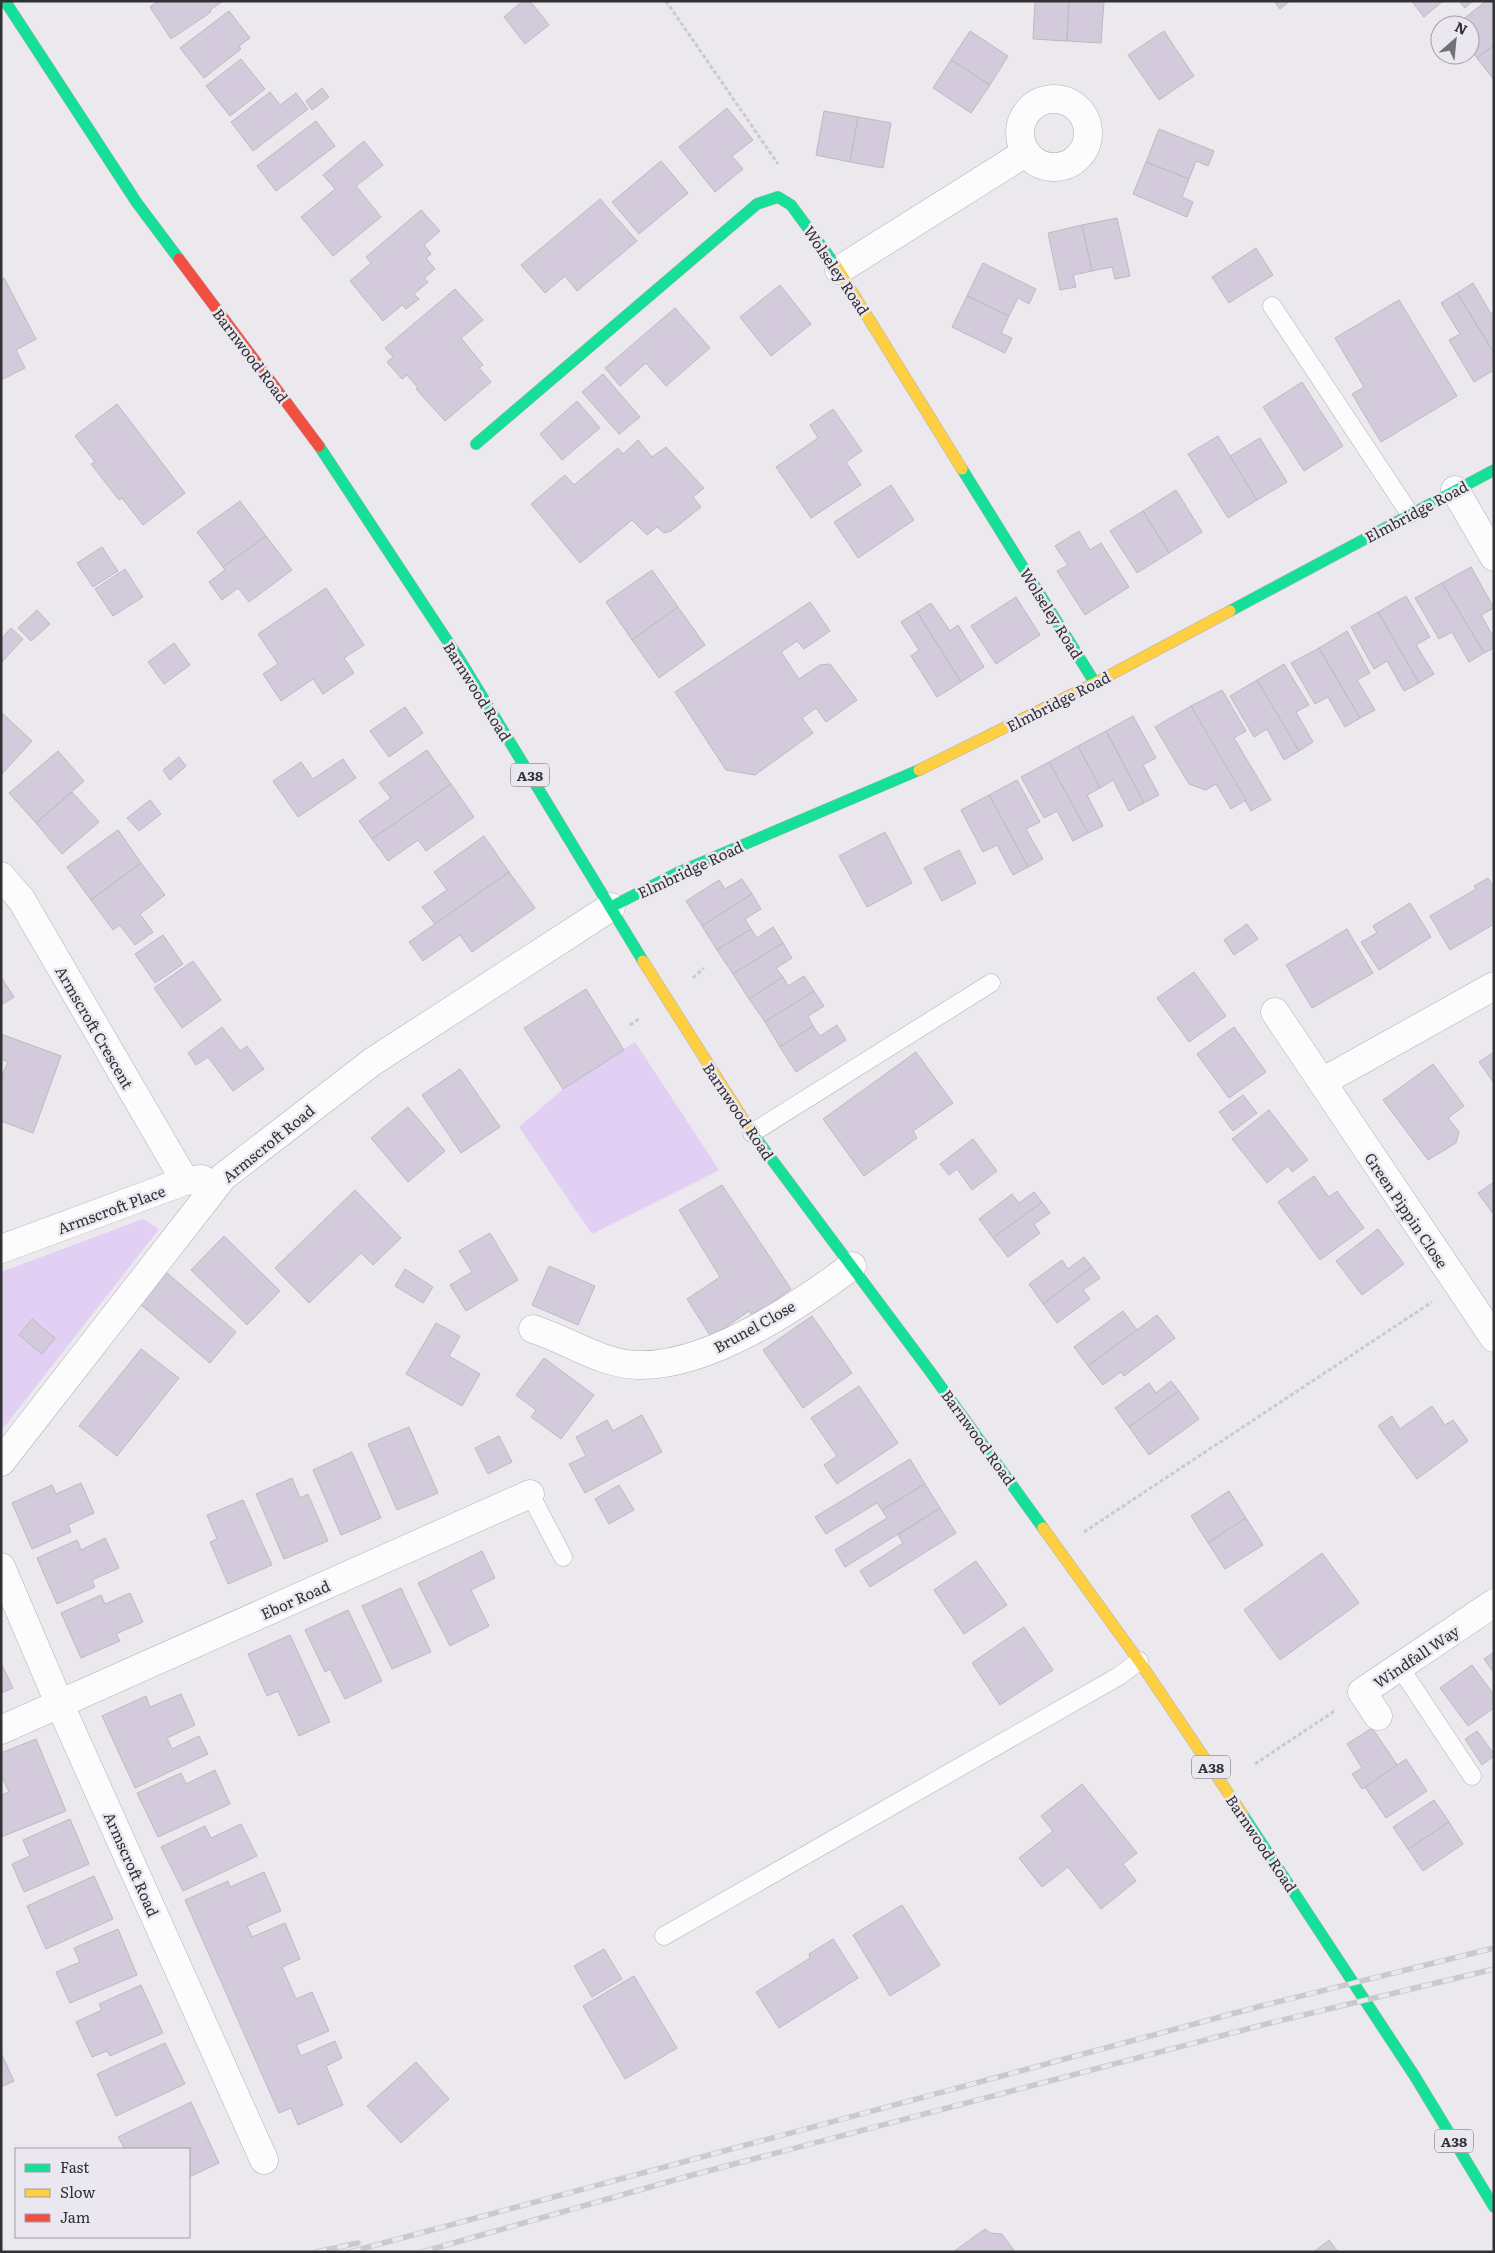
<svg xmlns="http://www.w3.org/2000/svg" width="1495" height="2253" viewBox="0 0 1495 2253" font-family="Literata,serif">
<rect width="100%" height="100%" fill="#ebe9ee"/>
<g fill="#e1cff4">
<polygon points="635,1042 719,1170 592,1234 519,1127 563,1089"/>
<polygon points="143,1219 159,1229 1,1431 1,1272"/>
</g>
<g fill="#d3cbdb" stroke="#bbbabe">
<polygon points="158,1 223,1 210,10 211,12 171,39 150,7"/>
<polygon points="523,1 530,1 549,25 525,44 504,17"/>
<polygon points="1035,1 1069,1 1067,41 1033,39"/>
<polygon points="1069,1 1104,1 1101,43 1067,41"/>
<polygon points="1274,1 1290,1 1280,9"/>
<polygon points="1416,1 1443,1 1424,17 1413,3"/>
<polygon points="1459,1 1473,1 1465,8"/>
<polygon points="1486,1 1494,1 1494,45 1477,58 1470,50 1470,25 1456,25"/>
<polygon points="229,11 250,38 239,46 241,49 204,78 180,48"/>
<polygon points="970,31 1008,56 990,85 951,60"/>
<polygon points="1164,31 1194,76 1159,100 1128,55"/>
<polygon points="1494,45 1494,80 1477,58"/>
<polygon points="241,59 265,89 230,116 206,86"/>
<polygon points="951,60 990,85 971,113 933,88"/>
<polygon points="322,88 329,97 312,110 306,101"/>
<polygon points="270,92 280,105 296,93 308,109 253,151 231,122"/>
<polygon points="727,108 753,140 732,156 743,169 715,192 679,147"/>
<polygon points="824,111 858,117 850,162 816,155"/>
<polygon points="858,117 891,123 883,168 850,162"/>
<polygon points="316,121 335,146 276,191 257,166"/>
<polygon points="1159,129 1214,151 1208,166 1196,161 1189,179 1146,162"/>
<polygon points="364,141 383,165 356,186 381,217 333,256 301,217 335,189 323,175"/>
<polygon points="661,161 688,193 639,234 612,202"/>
<polygon points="1146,162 1189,179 1182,197 1193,202 1187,217 1133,194"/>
<polygon points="600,199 637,241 577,291 565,276 545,293 521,265"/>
<polygon points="421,210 440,231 424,245 431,254 426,258 435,269 424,278 428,282 414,294 419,299 406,309 402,305 383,321 350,281 371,263 366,257"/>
<polygon points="1117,218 1130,276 1115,279 1112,267 1092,271 1082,225"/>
<polygon points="1082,225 1092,271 1073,275 1076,287 1060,290 1048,233"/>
<polygon points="1256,248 1273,275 1229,303 1212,277"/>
<polygon points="983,263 1036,289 1029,304 1018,298 1009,316 967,296"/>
<polygon points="4,278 36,339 16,350 25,368 1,380 1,279"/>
<polygon points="1473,283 1491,314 1494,312 1494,353 1457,293"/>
<polygon points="780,285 811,324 771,356 740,317"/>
<polygon points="455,289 483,320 461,338 483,365 479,368 491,382 445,421 416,389 418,388 407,375 402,379 387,362 393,357 385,348"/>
<polygon points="1457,293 1494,353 1494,370 1474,382 1449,340 1460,334 1441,303"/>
<polygon points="967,296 1009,316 1001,333 1012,338 1005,353 952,327"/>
<polygon points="1399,300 1457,396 1381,442 1352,394 1364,387 1335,338"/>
<polygon points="675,308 710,348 666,386 646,363 620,386 605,368"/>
<polygon points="603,374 640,417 619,434 582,392"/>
<polygon points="1302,382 1343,446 1304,471 1263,407"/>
<polygon points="577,401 600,428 562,460 540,434"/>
<polygon points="117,404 185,493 143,525 122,498 119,500 91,464 95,462 75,436"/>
<polygon points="833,409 862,451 846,462 861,485 811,518 776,467 818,438 810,425"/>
<polygon points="1218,436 1257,500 1228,518 1188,454"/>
<polygon points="1260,438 1287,482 1257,500 1230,456"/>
<polygon points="638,440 652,457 666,447 704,488 693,497 701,507 671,531 664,533 657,527 647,535 632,520 580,563 531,504 565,475 574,485 618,448 623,454"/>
<polygon points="891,485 914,520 858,558 834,522"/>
<polygon points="1176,490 1202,532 1169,553 1143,511"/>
<polygon points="240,501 266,536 223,567 197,532"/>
<polygon points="1143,511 1169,553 1137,573 1110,531"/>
<polygon points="1079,531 1090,550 1101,543 1129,587 1085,615 1057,571 1068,565 1055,546"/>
<polygon points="266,536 292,570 249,602 238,588 222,600 209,582 225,570 223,567"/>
<polygon points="102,547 118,571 93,587 77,563"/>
<polygon points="1471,567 1494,608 1481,615 1494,638 1494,648 1484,653 1442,583"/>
<polygon points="125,569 143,597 113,616 95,589"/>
<polygon points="652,570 678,607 632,640 606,602"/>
<polygon points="1442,583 1484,653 1469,662 1452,632 1439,639 1415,598"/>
<polygon points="326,588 364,645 344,658 354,673 323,694 313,679 281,701 263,674 278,664 258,634"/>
<polygon points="1406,596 1430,637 1416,645 1434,674 1419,683 1378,612"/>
<polygon points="1016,597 1040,635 996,664 971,626"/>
<polygon points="810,602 830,631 804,649 797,641 781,652 799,679 820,665 830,664 857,700 826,722 816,708 802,718 813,733 755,775 726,770 675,692"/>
<polygon points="931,603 950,631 958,625 984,667 961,682 917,612"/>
<polygon points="678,607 705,645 659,678 632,640"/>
<polygon points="37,610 50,624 31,641 18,628"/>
<polygon points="917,612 961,682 937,697 911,656 919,650 901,622"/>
<polygon points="1378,612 1419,683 1404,691 1387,661 1374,669 1351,627"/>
<polygon points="11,628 23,639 1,663 1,639"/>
<polygon points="1347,631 1370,673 1357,680 1375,710 1360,718 1319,648"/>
<polygon points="174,643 190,665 164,684 148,662"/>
<polygon points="1319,648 1360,718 1345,727 1328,697 1315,704 1291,663"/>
<polygon points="1284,664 1309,705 1296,712 1313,742 1299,751 1257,680"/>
<polygon points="1257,680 1299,751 1284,760 1267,729 1254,737 1230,696"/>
<polygon points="1222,690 1246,731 1234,738 1271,800 1251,811 1191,706"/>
<polygon points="1191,706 1246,800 1231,809 1216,784 1206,790 1189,784 1155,727"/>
<polygon points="405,707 423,733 389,757 370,731"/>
<polygon points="2,713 32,741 1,775 1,713"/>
<polygon points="1133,716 1156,758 1143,765 1159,795 1144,803 1106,731"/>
<polygon points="1106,731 1144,803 1129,811 1113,780 1100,788 1078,746"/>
<polygon points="1078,746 1100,788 1087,795 1103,826 1088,833 1049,762"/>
<polygon points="427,750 451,784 372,839 359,821 391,798 379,783"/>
<polygon points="58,751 84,781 36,823 9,793"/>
<polygon points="179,757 186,766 170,780 163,770"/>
<polygon points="343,759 356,778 298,817 273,781 301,762 313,779"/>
<polygon points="1049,762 1088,833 1073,841 1057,811 1044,818 1021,777"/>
<polygon points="1017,780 1040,822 1026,829 1043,859 1028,867 989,795"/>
<polygon points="451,784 474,817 426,851 418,840 388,861 372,839"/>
<polygon points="72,792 99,822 62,854 36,823"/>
<polygon points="989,795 1028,867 1013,875 997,845 983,852 961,810"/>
<polygon points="150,800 161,814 139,831 127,818"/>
<polygon points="118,830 141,863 91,900 67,867"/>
<polygon points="885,832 912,883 867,907 839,856"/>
<polygon points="484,836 509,872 435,924 422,907 447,890 434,872"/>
<polygon points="959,850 976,883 942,901 924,868"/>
<polygon points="141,863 165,895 140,914 153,932 135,945 120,925 113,930 91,900"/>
<polygon points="509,872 535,908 472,952 460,935 423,961 409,942"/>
<polygon points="1488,878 1494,887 1494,924 1450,950 1430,916 1476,889 1474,886"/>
<polygon points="742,879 752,894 702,926 686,901 719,880 725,889"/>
<polygon points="752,894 761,909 745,919 751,929 717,950 702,926"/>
<polygon points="1410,903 1431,937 1379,970 1361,942 1377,933 1373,926"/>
<polygon points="1247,924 1258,939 1234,955 1224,940"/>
<polygon points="773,927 783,943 733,974 717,950 751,929 757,938"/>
<polygon points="1347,929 1373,973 1312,1008 1286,965"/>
<polygon points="163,935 183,964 155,983 135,954"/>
<polygon points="783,943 792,958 776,968 783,977 749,999 733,974"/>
<polygon points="193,961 221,1000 182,1028 154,988"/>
<polygon points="1194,972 1226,1016 1189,1042 1157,998"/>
<polygon points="804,976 814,991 765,1022 749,999 783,977 788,986"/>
<polygon points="1,977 14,997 1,1005"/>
<polygon points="586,989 624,1050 563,1089 524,1028"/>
<polygon points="814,991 824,1006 808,1016 813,1026 780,1047 765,1022"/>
<polygon points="837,1025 846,1040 796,1072 780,1047 813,1026 820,1036"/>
<polygon points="222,1027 240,1051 247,1046 264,1069 233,1091 208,1057 196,1065 188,1053"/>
<polygon points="1234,1027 1266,1072 1229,1098 1197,1054"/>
<polygon points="1,1034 61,1056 33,1133 1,1121 1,1078 8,1062 1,1059"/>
<polygon points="916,1052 953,1103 913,1131 917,1138 864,1176 823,1119"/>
<polygon points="1494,1052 1494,1083 1479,1062"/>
<polygon points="1433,1064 1464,1106 1448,1118 1459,1132 1456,1143 1428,1160 1383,1100"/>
<polygon points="460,1069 500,1127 461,1153 422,1095"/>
<polygon points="1243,1095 1257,1113 1233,1131 1219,1112"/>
<polygon points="408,1107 445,1151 408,1182 371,1138"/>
<polygon points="1269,1110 1308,1160 1292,1172 1288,1166 1267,1183 1232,1139"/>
<polygon points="973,1139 997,1171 972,1190 957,1169 949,1175 940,1164"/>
<polygon points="1314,1176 1329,1197 1337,1191 1364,1228 1320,1260 1278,1202"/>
<polygon points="1494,1182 1494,1215 1478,1193"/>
<polygon points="722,1185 791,1289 753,1317 749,1311 711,1337 687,1299 720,1277 679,1210"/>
<polygon points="355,1190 401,1238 373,1265 361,1253 309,1303 275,1268"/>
<polygon points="1034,1192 1042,1202 993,1238 979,1219 1012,1194 1019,1203"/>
<polygon points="1042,1202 1050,1213 1034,1224 1040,1233 1008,1257 993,1238"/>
<polygon points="1378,1229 1404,1264 1362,1295 1336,1261"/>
<polygon points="490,1233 518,1280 466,1311 450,1285 472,1272 459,1251"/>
<polygon points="224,1236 280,1291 247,1325 191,1270"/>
<polygon points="1084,1257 1092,1267 1043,1304 1029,1284 1062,1260 1068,1269"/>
<polygon points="549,1266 595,1286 578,1325 532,1305"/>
<polygon points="1092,1267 1100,1278 1083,1290 1090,1299 1057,1323 1043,1304"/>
<polygon points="405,1269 433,1287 423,1303 395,1286"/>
<polygon points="167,1273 236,1332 210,1363 140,1304"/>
<polygon points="1123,1311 1137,1330 1088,1366 1074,1347"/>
<polygon points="1157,1315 1175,1338 1124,1376 1121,1372 1103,1385 1088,1366"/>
<polygon points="812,1316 852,1373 803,1408 763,1350"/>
<polygon points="32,1319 55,1338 42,1354 19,1335"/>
<polygon points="436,1323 460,1336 449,1356 480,1374 462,1406 406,1374"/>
<polygon points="141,1349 179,1378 117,1456 79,1426"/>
<polygon points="544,1358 594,1395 561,1439 531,1417 536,1410 516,1395"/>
<polygon points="1171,1381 1179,1391 1129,1427 1115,1408 1149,1383 1156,1393"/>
<polygon points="859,1386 898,1443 837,1484 824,1465 837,1456 811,1418"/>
<polygon points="1179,1391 1199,1419 1149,1455 1129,1427"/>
<polygon points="1432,1406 1445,1425 1453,1420 1468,1441 1417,1479 1378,1426 1392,1416 1400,1429"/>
<polygon points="642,1415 662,1452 585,1493 569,1464 586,1456 576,1437 607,1420 613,1431"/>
<polygon points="409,1427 438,1493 397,1510 368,1444"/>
<polygon points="499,1436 512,1462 488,1474 475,1448"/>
<polygon points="352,1452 381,1518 341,1535 313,1470"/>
<polygon points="910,1459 925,1484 882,1510 877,1503 826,1534 815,1517"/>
<polygon points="292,1478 300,1498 308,1494 328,1541 284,1559 256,1494"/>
<polygon points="81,1483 94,1513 68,1525 71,1532 32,1549 12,1503 52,1485 56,1494"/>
<polygon points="925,1484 940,1508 845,1567 835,1550 887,1518 882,1510"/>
<polygon points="619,1485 634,1510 609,1524 595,1499"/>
<polygon points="1229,1491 1246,1518 1208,1543 1191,1516"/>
<polygon points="243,1500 272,1565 228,1584 210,1542 217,1539 207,1515"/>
<polygon points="940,1508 956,1533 870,1587 860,1571 903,1543 898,1535"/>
<polygon points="1246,1518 1263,1545 1225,1569 1208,1543"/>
<polygon points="105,1538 119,1568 92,1580 95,1587 57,1604 37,1558 77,1540 81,1550"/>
<polygon points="482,1551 495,1578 471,1590 489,1626 450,1646 418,1583"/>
<polygon points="1322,1553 1359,1603 1280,1660 1244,1610"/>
<polygon points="976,1561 1007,1605 964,1634 934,1590"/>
<polygon points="401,1588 431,1652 392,1669 362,1606"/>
<polygon points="130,1593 143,1622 116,1634 120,1641 81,1658 61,1613 101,1595 105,1604"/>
<polygon points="348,1610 382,1681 345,1699 330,1669 325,1672 305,1630"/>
<polygon points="1024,1627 1053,1670 1000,1705 972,1663"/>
<polygon points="290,1635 330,1722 299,1736 278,1691 267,1696 248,1654"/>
<polygon points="1494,1652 1494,1673 1484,1659"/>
<polygon points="1,1663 13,1688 1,1693"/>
<polygon points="1472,1665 1494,1695 1494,1708 1468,1726 1440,1688"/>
<polygon points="181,1694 195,1725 167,1738 172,1749 199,1736 208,1754 135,1788 102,1716 146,1696 150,1707"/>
<polygon points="1372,1728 1398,1766 1362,1789 1352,1774 1362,1768 1347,1744"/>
<polygon points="1477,1731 1494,1754 1494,1756 1482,1765 1465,1739"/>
<polygon points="36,1739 66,1811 1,1837 1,1795 9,1792 1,1775 1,1753"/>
<polygon points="1406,1759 1427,1791 1386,1818 1365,1787"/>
<polygon points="215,1770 230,1804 158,1837 137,1793 181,1773 186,1784"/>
<polygon points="1082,1784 1137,1853 1123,1864 1136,1881 1101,1909 1068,1867 1042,1887 1019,1858 1053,1831 1041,1816"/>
<polygon points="1434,1800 1449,1822 1408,1849 1393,1827"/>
<polygon points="70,1819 89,1864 24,1892 12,1864 30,1856 23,1840"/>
<polygon points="1449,1822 1463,1844 1423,1871 1408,1849"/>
<polygon points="241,1824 257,1856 183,1891 161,1847 205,1826 211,1838"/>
<polygon points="264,1872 281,1911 247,1926 252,1937 285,1923 300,1959 282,1967 296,1999 312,1992 329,2031 296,2045 301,2056 335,2041 342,2058 326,2066 343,2105 298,2125 291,2108 279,2113 185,1900 228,1881 230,1887"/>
<polygon points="94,1876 113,1919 46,1949 27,1906"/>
<polygon points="902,1905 940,1965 890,1996 853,1935"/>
<polygon points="118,1929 137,1975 70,2003 56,1972 80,1962 74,1948"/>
<polygon points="833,1939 858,1978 779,2028 756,1992 810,1958 809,1954"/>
<polygon points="604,1949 622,1979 592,1997 574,1966"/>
<polygon points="634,1976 677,2048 625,2079 583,2006"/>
<polygon points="141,1985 163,2033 110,2056 107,2051 92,2057 76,2022 102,2010 99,2004"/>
<polygon points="165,2043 185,2084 116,2116 97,2074"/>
<polygon points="1,2053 14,2081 1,2087"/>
<polygon points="416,2062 449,2099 401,2143 367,2106"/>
<polygon points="191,2102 219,2163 189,2177 189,2149 125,2149 118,2137"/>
<polygon points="985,2229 990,2233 1002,2234 1015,2252 953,2252"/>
<polygon points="1329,2240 1338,2252 1314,2252"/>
</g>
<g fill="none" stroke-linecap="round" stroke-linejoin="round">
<g stroke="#b2b0b4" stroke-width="19">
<g id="lane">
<polyline points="1272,306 1410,514"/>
<polyline points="752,1133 991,983"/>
<polyline points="530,1494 563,1557"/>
<polyline points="1399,1666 1472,1776"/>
<polyline points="664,1936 1119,1676 1139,1661"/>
</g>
</g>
<g stroke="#b2b0b4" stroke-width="29">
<g id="street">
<circle cx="1054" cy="133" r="34"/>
<polyline points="839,270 1025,153"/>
<polyline points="1455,490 1494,557"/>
<polyline points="1,876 21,899 185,1181"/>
<polyline points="1275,1012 1494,1338"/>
<polyline points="1322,1082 1494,986"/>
<polyline points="1,1249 185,1181 202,1179"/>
<path d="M533,1329C568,1340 601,1364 638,1365C708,1367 797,1307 852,1266"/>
<polyline points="1,1462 223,1177 372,1062 611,907"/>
<polyline points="1,1567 60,1705 264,2160"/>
<polyline points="1378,1716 1362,1692 1494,1603"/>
<polyline points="1,1730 530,1494"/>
</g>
</g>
<g stroke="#b2b0b4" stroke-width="12">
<g id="fast">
<polyline points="5,1 137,203 179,259"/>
<polyline points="476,444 757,204 778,197 791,205 836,266"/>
<polyline points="319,446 460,660 643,961"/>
<polyline points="962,469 1095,683"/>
<polyline points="1230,611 1494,470"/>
<polyline points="611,907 677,873 919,770"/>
<polyline points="752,1133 929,1370 1043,1528"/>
<polyline points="1243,1815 1414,2075 1494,2207"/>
</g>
</g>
<g stroke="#b2b0b4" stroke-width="12">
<g id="slow">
<polyline points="836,266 962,469"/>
<polyline points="919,770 1095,683 1230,611"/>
<polyline points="643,961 752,1133"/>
<polyline points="1043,1528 1139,1661 1243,1815"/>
</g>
</g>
<g stroke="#b2b0b4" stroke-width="12">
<polyline id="jam" points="179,259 319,446"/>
</g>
<g stroke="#cbcacc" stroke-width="3" stroke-dasharray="4 2.5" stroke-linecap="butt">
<polyline points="666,1 778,164"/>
<polyline points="693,978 704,968"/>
<polyline points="630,1025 640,1018"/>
<polyline points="1084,1532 1432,1302"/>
<polyline points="1255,1764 1336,1710"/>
</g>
<use href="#lane" stroke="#fcfcfc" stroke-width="18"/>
<use href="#street" stroke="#fcfcfc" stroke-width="28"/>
<use href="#fast" stroke="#16e098" stroke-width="11"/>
<use href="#slow" stroke="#ffcf43" stroke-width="11"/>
<use href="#jam" stroke="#f24e42" stroke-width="11"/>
<g stroke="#cbcacb" stroke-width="5.5">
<g id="rail">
<polyline points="316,2252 358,2243"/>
<polyline points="350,2252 1261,2006 1494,1948"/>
<polyline points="422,2252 685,2177 1270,2023 1494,1969"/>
</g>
</g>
<use href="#rail" stroke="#ebe7f0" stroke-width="4" stroke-dasharray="11" stroke-linecap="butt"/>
</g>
<g text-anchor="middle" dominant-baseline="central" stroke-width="5" stroke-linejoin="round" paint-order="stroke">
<g fill="#ebe7f0" stroke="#69676c" stroke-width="1">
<rect x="511" y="763.5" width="38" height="23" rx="4"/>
<rect x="1192" y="1755.5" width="38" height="23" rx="4"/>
<rect x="1435" y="2129.5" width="38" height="23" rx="4"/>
</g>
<g font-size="14" font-weight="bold" fill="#313033">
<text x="530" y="775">A38</text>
<text x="1211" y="1767">A38</text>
<text x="1454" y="2141">A38</text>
</g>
<g font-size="15" fill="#313033" stroke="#ebe7f0">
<text transform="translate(837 270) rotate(56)">Wolseley Road</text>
<text transform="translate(251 355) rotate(53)">Barnwood Road</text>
<text transform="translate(1416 511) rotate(-28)">Elmbridge Road</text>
<text transform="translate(1052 613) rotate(58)">Wolseley Road</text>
<text transform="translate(478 691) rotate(58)">Barnwood Road</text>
<text transform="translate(1058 701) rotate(-27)">Elmbridge Road</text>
<text transform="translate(690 869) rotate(-25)">Elmbridge Road</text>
<text transform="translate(95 1027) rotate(60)">Armscroft Crescent</text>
<text transform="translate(739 1111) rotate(56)">Barnwood Road</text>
<text transform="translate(268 1143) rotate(-39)">Armscroft Road</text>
<text transform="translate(111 1209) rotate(-20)">Armscroft Place</text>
<text transform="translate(1407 1210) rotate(56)">Green Pippin Close</text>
<text transform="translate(754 1326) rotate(-29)">Brunel Close</text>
<text transform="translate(979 1437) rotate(54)">Barnwood Road</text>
<text transform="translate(295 1599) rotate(-24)">Ebor Road</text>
<text transform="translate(1416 1656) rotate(-34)">Windfall Way</text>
<text transform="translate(1262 1843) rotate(56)">Barnwood Road</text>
<text transform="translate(132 1864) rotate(66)">Armscroft Road</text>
</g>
</g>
<rect width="1495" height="2253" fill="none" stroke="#313033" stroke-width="5"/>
<rect x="15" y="2148" width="175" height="90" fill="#ebe7f0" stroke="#a19ea4"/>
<rect x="25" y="2164" width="25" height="8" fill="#16e098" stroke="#a19ea4"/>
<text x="60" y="2173" font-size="15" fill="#313033">Fast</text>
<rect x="25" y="2189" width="25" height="8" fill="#ffcf43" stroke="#a19ea4"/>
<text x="60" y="2198" font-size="15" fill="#313033">Slow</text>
<rect x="25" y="2214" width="25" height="8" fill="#f24e42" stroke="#a19ea4"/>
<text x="60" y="2223" font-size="15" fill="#313033">Jam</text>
<g transform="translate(1455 40) rotate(27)"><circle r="24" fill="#ebe7f0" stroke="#a19ea4"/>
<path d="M0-4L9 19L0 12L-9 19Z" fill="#727174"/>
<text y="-8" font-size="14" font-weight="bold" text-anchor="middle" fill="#313033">N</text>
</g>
</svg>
